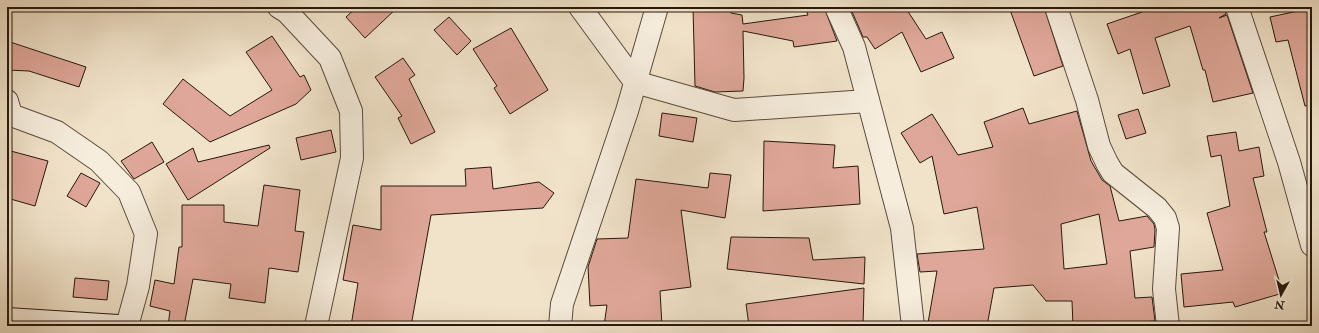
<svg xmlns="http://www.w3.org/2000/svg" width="1319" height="333" viewBox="0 0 1319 333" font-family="'IM FELL Double Pica',serif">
<rect width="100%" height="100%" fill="#f1e3ca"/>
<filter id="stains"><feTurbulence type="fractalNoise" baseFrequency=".005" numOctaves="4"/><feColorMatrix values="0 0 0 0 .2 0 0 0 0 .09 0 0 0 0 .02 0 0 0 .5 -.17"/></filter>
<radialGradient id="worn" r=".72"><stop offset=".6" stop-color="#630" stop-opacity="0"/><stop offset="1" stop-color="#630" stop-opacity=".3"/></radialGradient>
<g fill="#dfa799" stroke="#27180d" fill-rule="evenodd">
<polygon points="357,7 398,7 365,38 346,17"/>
<polygon points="693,7 731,7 731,13 742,15 743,24 808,15 805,7 824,7 837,41 794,47 793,41 743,31 744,78 743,91 715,92 695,86"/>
<polygon points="850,7 905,7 926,39 942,32 954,58 921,72 902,32 875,49 867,37 863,37"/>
<polygon points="1009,7 1044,7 1063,66 1034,76"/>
<polygon points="1141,7 1225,7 1226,14 1219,18 1227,15 1253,93 1213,102 1205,70 1203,70 1190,26 1155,38 1170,86 1143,94 1130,49 1118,54 1107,24 1142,12"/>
<polygon points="1312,8 1312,105 1305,106 1288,40 1276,42 1270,17"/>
<polygon points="449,17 471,41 457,55 434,30"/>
<polygon points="511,28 548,90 510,114 494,88 497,86 473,49"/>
<polygon points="272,36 300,77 304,75 311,90 296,104 210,142 163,104 183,79 230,116 272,90 246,52"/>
<polygon points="7,41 86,67 79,87 29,71 7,70"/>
<polygon points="403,58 415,75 409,79 435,132 411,144 398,118 402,116 375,77"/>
<path d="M1023,108L1029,124L1077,111L1091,161L1102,180L1110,186L1119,221L1147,216L1154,224L1155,230L1154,247L1130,251L1135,298L1152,297L1155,321L1104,325V326H1073L1072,301H1046L1033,285L994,288L987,326H942L928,323L937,271L920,272L917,254L984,249L977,207L944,214L932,156L920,163L901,133L932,114L958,155L993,147L984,122ZM1099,214L1107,264L1064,269L1061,224Z"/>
<polygon points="1138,109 1146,133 1126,139 1118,115"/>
<polygon points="662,113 697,118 693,142 659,136"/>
<polygon points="331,130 336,152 301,160 296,138"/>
<polygon points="1236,132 1239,151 1259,147 1264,176 1253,178 1267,232 1264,232 1283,293 1235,307 1233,302 1184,307 1181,274 1223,270 1207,213 1230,206 1221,155 1211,157 1207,136"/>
<polygon points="764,141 835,145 833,168 858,166 860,204 763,211"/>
<polygon points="152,142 164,162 134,179 121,161"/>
<polygon points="269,145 270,148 188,200 166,164 193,148 198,162"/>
<polygon points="7,150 48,161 35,206 7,198"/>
<polygon points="491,167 493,189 539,182 554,193 543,208 431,215 411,326 351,326 358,283 343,280 353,225 381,230 381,186 466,186 465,169"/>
<polygon points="81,173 100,183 86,207 67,196"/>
<polygon points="710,173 731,175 725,218 681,210 691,287 660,291 662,326 604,326 607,305 590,306 588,267 597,239 628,238 636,179 708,188"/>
<polygon points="264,185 300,190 295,231 304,232 298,272 269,268 265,303 229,298 231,284 193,279 184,326 168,326 170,311 150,306 155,280 174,284 179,247 182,247 182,205 224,205 224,222 258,226"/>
<polygon points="731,237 809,238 813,260 865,257 864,284 727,269"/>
<polygon points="75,278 109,281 107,300 73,297"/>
<polygon points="864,288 863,326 749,326 746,304"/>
</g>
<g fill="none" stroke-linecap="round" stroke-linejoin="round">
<g stroke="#5a4b3c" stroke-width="24">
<g id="street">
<polyline points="279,7 287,12 330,58 351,111 352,158 316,326"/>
<polyline points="580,7 635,82 734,110 868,101"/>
<polyline points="836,7 854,47 902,228 913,326"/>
<polyline points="1056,7 1087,100 1099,146 1107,163 1113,173 1157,208 1165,218 1168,228 1164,289 1168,326"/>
<polyline points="1237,7 1289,162 1312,245"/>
<polyline points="7,101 11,115 57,132 99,161 129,192 146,234 138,286 127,326"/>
<polyline points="560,326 562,304 627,111 657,7"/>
</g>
</g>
<g stroke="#27180d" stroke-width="24">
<polyline id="secondary" points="7,319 118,326"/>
</g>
<use href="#street" stroke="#f6eddd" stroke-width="22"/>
<use href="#secondary" stroke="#f6eddd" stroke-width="22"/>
</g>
<rect width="1319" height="333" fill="none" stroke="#f1e3ca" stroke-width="24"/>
<rect x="8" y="8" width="1303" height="317" fill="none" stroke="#27180d" stroke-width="2"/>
<rect x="12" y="12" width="1295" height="309" fill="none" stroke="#27180d"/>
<g transform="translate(1281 295) rotate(188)" stroke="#f6eddd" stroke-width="3" paint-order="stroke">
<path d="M0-3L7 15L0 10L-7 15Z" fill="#27180d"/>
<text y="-6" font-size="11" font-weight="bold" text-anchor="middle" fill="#27180d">N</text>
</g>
<rect width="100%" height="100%" filter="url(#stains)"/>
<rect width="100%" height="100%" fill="url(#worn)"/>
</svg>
